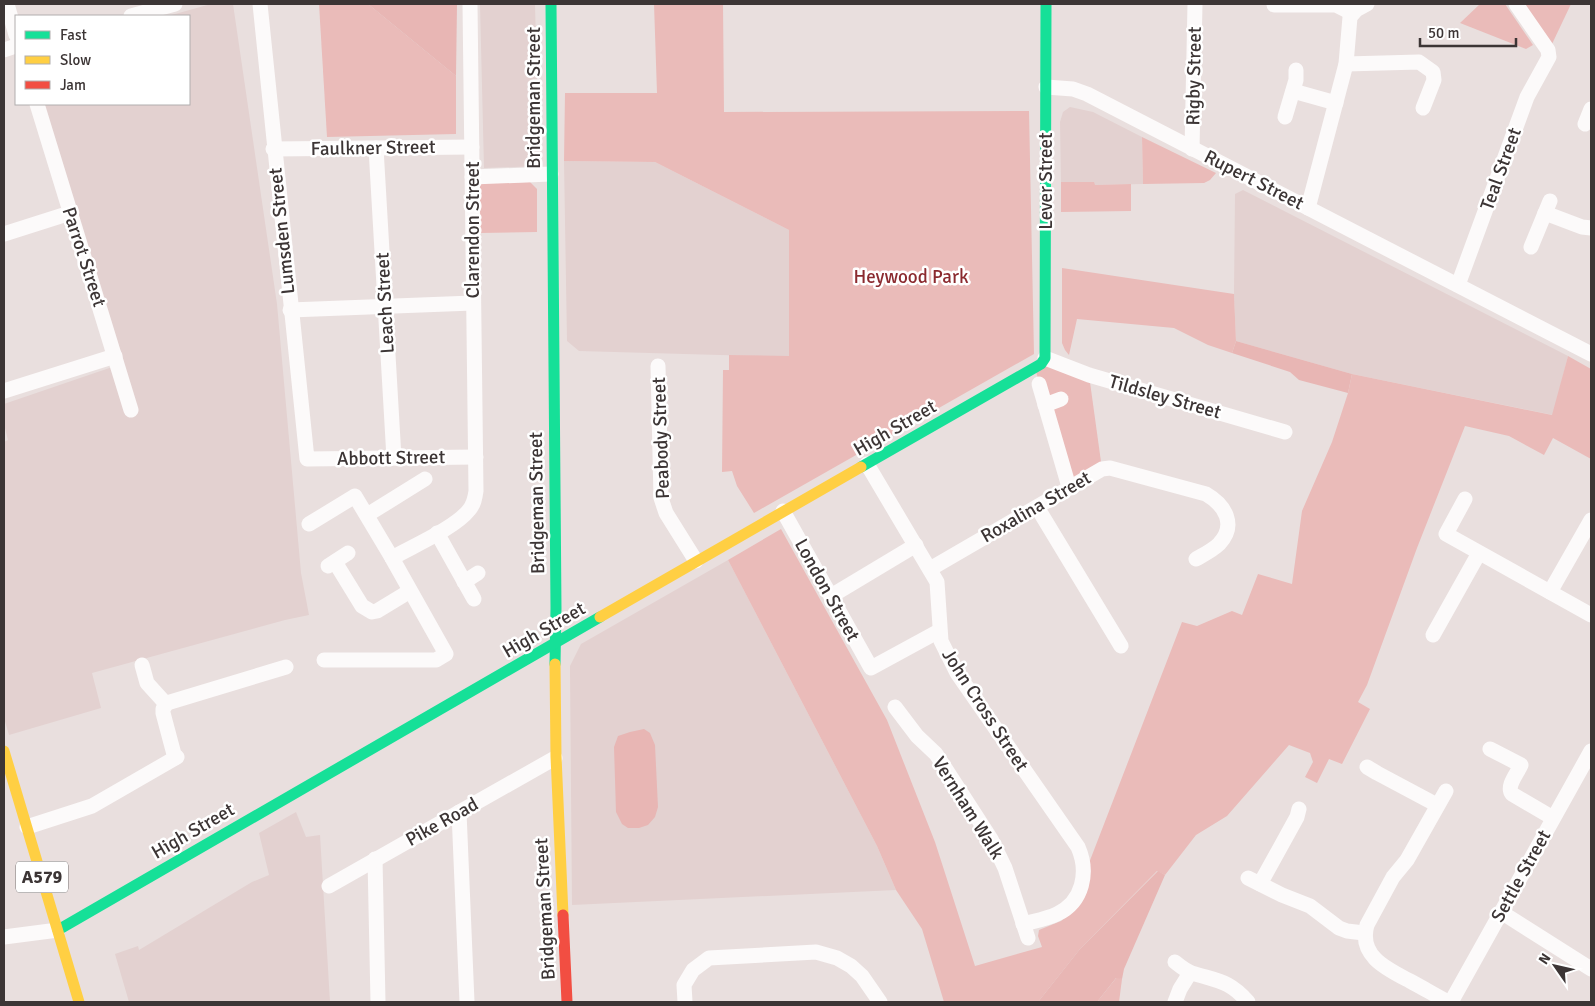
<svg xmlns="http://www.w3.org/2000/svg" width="1595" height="1006" viewBox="0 0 1595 1006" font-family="Signika,sans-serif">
<rect width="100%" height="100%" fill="#e9dfde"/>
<g fill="#e3d1d0">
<polygon points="211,4 233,4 277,304 301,573 309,615 285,620 92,673 101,708 9,735 4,718 4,442 8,440 4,424 4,404 124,363 41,104 189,104 189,16 168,16"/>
<polygon points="480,4 535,4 539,166 484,168"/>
<polygon points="1070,107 1093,112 1142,137 1143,184 1094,185 1094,182 1061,182 1060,122 1063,112"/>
<polygon points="564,161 655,162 789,230 789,357 579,351 567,341"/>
<polygon points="1243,190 1568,356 1553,415 1352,374 1236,341 1234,294 1235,194"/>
<polygon points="728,560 877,846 896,890 572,905 570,666 581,644"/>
<polygon points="296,812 306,837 320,835 330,1002 129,1002 115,954 138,946 139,950 252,882 269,875 259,833"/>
</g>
<g fill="#eabbb9">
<polygon points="319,4 368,4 456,76 456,134 327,137"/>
<polygon points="654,4 723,4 724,112 1029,111 1034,354 754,513 737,486 732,471 722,472 723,370 729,370 729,355 789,356 789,230 655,162 564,161 565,93 657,93"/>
<polygon points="1480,4 1505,4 1533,45 1526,49 1460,23"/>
<polygon points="1523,4 1571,4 1552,44"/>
<polygon points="1142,137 1216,173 1210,180 1204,183 1143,184"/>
<polygon points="530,182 537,189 537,232 480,233 480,183"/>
<polygon points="1061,182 1094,182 1095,185 1131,184 1131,211 1061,212"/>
<polygon points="1062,268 1234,294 1236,341 1232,353 1208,345 1174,328 1077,319 1069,355 1065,350 1062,343"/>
<polygon points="1568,356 1591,369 1591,459 1553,438 1544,455 1509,436 1465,426 1417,548 1367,685 1358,702 1370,709 1342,764 1329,759 1317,783 1305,777 1313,762 1310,753 1289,745 1227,816 1196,835 1165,875 1157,871 1080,949 1038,1002 944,1002 922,929 896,890 877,846 728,560 781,529 887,720 935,842 975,966 1042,947 1038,936 1039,930 1061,921 1073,912 1089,863 1182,622 1197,626 1232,611 1242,615 1258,574 1292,584 1302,511 1332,442 1348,393 1352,374 1552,415"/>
<polygon points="1045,358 1089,375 1102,469 1069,487 1035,368"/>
<polygon points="1117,977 1122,979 1119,1002 1097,1002"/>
</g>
<g fill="#e8b6b4">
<polygon points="368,4 457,4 456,76"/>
<polygon points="1236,341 1352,374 1348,393 1299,380 1290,372 1232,353"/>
<polygon points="644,729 650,733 655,745 658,807 655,817 648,825 639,828 628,828 622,824 616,812 614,747 618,736 630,732"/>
<polygon points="1158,871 1165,875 1124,969 1122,979 1116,978 1097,1002 1038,1002 1080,949"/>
</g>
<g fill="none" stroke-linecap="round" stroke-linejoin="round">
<g stroke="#fcfafa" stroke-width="15">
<polyline points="7,4 16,35"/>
<polyline points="260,4 307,459 476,457"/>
<polyline points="1274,5 1336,5 1352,13"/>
<polyline points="131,16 175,4"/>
<polyline points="4,50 16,46"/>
<polyline points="1346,64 1419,62 1433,72 1434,80 1423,108"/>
<polyline points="1046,87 1073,89 1087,94 1591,354"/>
<polyline points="1293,91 1336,103"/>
<polyline points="37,104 131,410"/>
<polyline points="1285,117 1296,80 1296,70"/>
<polyline points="1585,124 1591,109"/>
<polyline points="376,148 394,458"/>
<polyline points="273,149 472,147"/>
<polyline points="1192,149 1195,4"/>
<polyline points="472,177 551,174"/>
<polyline points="1308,208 1346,64 1350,17 1356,10 1367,4"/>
<polyline points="1545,213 1582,227 1591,228"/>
<polyline points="4,234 70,213"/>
<polyline points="1531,247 1550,201"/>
<polyline points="1458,285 1527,97 1549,57 1548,50 1516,4"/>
<polyline points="290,310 473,303"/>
<polyline points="1045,358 1089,375 1285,432"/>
<polyline points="658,366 661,498 666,513 696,561"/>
<polyline points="1039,384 1069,487"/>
<polyline points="4,391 115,356"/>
<polyline points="1045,405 1061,399"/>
<path d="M867,464L937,582L941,641L957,673L1078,847C1089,872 1083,902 1057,914C1047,919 1034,921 1023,924"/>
<polyline points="1465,499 1446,534 1591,615"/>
<polyline points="1037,507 1121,646"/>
<polyline points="783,511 871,668 939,631"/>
<polyline points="367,515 425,479"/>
<polyline points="309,524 355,496 392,558"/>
<polyline points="437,533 474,599"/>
<polyline points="335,562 362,606 372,612 377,611 410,591"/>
<polyline points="328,566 348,553"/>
<path d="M930,569L1102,469L1110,468L1206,494C1225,505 1237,525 1219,544C1213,550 1203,555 1196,559"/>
<polyline points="464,582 478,573"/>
<polyline points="1550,592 1591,520"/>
<polyline points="831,596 916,545"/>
<polyline points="1433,635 1479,553"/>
<path d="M324,660H436L446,654L392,558C413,546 455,528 469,510C474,504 475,498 476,491L470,4"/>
<polyline points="142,665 147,683 166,704"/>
<polyline points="895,707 917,736 936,754 991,839 1005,868 1028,938"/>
<path d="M1490,749L1521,765C1517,774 1506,786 1512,794L1553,818"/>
<polyline points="175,758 163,713 163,709 167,703 286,667"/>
<polyline points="1367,767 1377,773 1437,805"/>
<path d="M1446,791L1407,860L1393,877L1367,925C1358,956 1387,969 1410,981C1423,988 1435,995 1448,1002"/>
<polyline points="459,812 467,1002"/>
<polyline points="27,827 92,806 177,757"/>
<polyline points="375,859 378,1002"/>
<polyline points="1248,878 1282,895 1310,906 1339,928 1347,931 1364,933"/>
<polyline points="1260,884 1297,817 1299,809"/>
<polyline points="329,886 555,758"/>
<polyline points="1501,912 1591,969"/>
<polyline points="4,937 58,930"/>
<path d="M1175,962C1180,966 1186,971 1192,973C1217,981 1229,980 1248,1002"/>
<polyline points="685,1002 684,985 693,970 709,958 816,952 837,958 851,966 862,976 880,1002"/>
<polyline points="1175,1002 1180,989 1190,973"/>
<polyline points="1451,1002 1591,751"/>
</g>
<g stroke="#16e098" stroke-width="11">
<polyline points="551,4 556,608 555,664"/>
<polyline points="861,467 1041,364 1045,358 1046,4"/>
<polyline points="58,930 600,617"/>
</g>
<g stroke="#ffcf43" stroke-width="11">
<polyline points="600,617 861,467"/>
<polyline points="555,664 556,756 563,915"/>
<polyline points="4,751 79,1002"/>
</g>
<polyline stroke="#f24e42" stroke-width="11" points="563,915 567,1002"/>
</g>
<g text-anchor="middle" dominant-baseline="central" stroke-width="5" stroke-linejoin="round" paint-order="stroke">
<rect fill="#fff" stroke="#767272" stroke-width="1" x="16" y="861.5" width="52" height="31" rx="4"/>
<g font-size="18" font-weight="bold" fill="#3c3535">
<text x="42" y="877">A579</text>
</g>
<g font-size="19" fill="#3c3535" stroke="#fff">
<text transform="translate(1194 76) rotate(-89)">Rigby Street</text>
<text transform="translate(534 98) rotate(-90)">Bridgeman Street</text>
<text transform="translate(373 148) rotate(-1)">Faulkner Street</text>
<text transform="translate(1501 169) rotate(-70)">Teal Street</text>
<text transform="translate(1254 180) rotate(27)">Rupert Street</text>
<text transform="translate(1046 181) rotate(-90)">Lever Street</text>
<text transform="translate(473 230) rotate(-90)">Clarendon Street</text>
<text transform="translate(282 231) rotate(-96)">Lumsden Street</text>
<text transform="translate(84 257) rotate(72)">Parrot Street</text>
<text transform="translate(385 303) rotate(-93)">Leach Street</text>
<text transform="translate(1165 397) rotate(16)">Tildsley Street</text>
<text transform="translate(895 428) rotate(-30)">High Street</text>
<text transform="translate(661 438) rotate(-92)">Peabody Street</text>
<text transform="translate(391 458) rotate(-1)">Abbott Street</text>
<text transform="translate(537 503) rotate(-91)">Bridgeman Street</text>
<text transform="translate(1036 507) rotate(-30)">Roxalina Street</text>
<text transform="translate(827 590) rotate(61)">London Street</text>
<text transform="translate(544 630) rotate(-30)">High Street</text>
<text transform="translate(985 710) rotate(57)">John Cross Street</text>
<text transform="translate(968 808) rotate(58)">Vernham Walk</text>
<text transform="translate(442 822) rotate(-29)">Pike Road</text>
<text transform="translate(193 831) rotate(-30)">High Street</text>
<text transform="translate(1521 876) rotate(-61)">Settle Street</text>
<text transform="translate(545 909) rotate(-93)">Bridgeman Street</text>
</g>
<g font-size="19" fill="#8b2a2f" stroke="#fff">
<text x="911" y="277">Heywood Park</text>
</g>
</g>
<rect width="1595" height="1006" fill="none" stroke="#3c3535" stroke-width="10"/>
<rect x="15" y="15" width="175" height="90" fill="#ffffff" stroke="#b1aeae"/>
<rect x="25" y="31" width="25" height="8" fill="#16e098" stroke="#b1aeae"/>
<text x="60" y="40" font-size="15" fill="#3c3535">Fast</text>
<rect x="25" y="56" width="25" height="8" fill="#ffcf43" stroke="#b1aeae"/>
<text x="60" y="65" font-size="15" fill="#3c3535">Slow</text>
<rect x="25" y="81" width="25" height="8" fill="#f24e42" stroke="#b1aeae"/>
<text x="60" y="90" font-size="15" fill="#3c3535">Jam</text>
<g transform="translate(1555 966) rotate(304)" stroke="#ffffff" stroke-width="4" paint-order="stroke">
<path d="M0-4L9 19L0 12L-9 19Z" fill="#3c3535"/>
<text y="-8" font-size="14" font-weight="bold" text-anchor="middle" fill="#3c3535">N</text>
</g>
<path d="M1420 38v8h96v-8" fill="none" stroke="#3c3535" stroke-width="2.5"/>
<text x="1428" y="38" font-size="15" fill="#3c3535" stroke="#ffffff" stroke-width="4" paint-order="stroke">50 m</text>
</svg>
